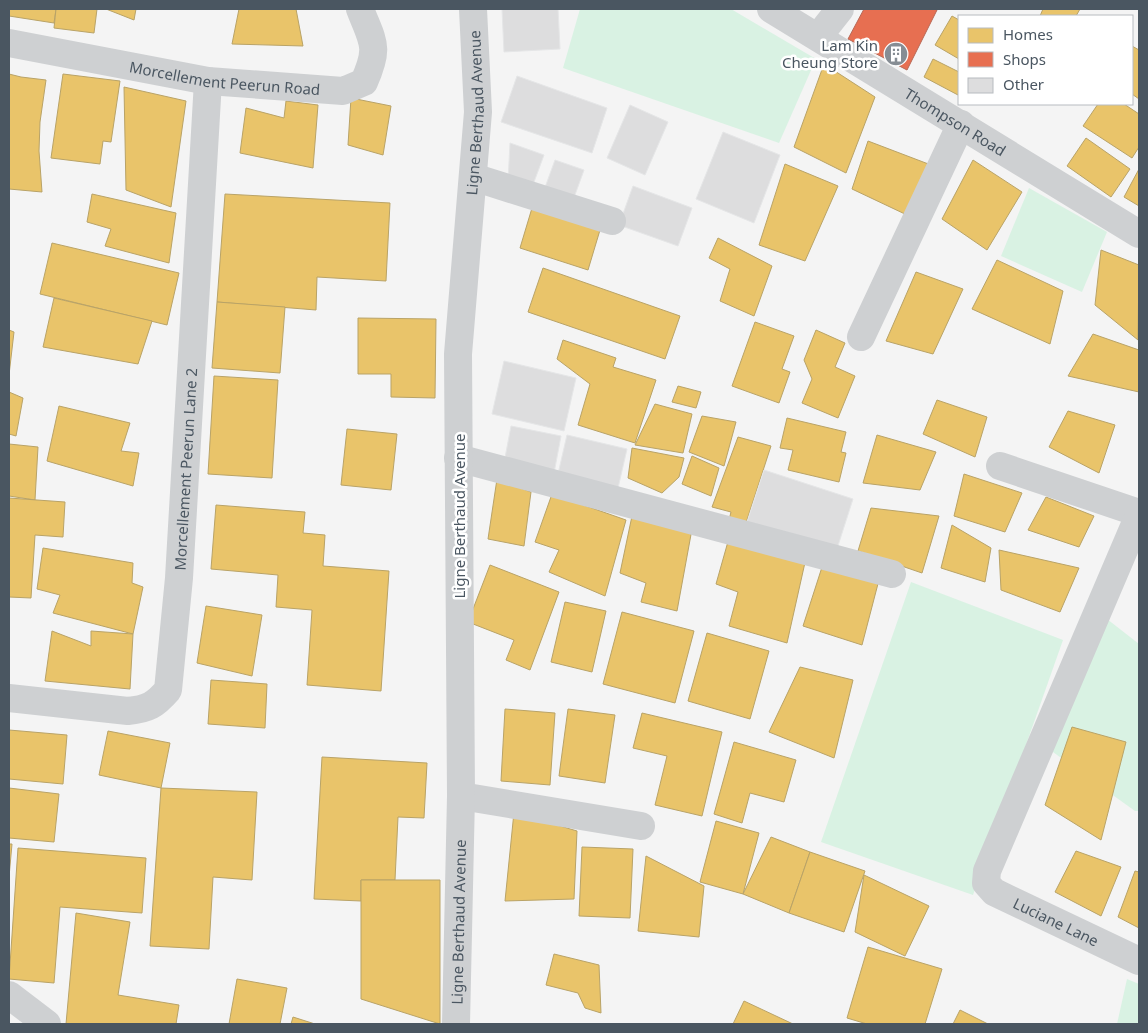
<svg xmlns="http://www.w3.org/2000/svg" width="1148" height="1033" viewBox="0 0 1148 1033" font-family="'Noto Sans',sans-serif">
<rect width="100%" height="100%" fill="#f4f4f4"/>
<g fill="#d9f2e3">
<polygon points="580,9 731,9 816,59 779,143 563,68"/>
<polygon points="1029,188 1107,232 1082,292 1001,256"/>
<polygon points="911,582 1063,640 973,895 821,842"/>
<polygon points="1107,619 1139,644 1139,811 1135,811 1046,747"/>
<polygon points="1127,979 1139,984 1139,1024 1117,1024"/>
</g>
<g fill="#e9c46a" stroke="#b9a367">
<polygon points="9,9 56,9 54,23 9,16"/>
<polygon points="56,9 97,9 94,33 54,28"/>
<polygon points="106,9 136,9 134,20"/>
<polygon points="239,9 296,9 303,46 232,44"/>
<polygon points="1043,9 1080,9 1076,16 1040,16"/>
<polygon points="952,16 959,20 959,59 935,45"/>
<polygon points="1132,46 1139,50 1139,99 1132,94"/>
<polygon points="933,59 959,72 959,92 958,95 924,77"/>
<polygon points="824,64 875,97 846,173 794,147"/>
<polygon points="9,74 21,77 46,80 40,122 39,151 42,192 9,189"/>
<polygon points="63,74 120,81 111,142 103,141 100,164 51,158"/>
<polygon points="124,87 186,101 171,207 126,190"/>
<polygon points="351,98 391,106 383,155 348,145"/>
<polygon points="286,101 318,105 313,168 240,153 246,108 284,118"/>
<polygon points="1098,104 1124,104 1139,114 1139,147 1132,158 1083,126"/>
<polygon points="1086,138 1130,169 1111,197 1067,166"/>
<polygon points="868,141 931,165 907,215 852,189"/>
<polygon points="973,160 1022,192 987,250 942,219"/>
<polygon points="785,164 838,186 805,261 759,245"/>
<polygon points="1139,169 1139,206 1124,197"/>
<polygon points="92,194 176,213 169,263 105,246 111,229 87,222"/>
<polygon points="225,194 390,203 386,281 317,277 316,310 217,302"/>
<polygon points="532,208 600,230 588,270 520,248"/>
<polygon points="718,238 772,266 754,316 720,301 730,269 709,258"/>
<polygon points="52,243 179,273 167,325 40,294"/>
<polygon points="1101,250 1139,265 1138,340 1095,305"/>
<polygon points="997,260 1063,291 1050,344 972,309"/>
<polygon points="543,268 680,316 665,359 528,312"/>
<polygon points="916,272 963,289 933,354 886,341"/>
<polygon points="54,298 152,321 138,364 43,347"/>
<polygon points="217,302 285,307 280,373 212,368"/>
<polygon points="358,318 436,319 435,398 391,397 391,374 358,374"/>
<polygon points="755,322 794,336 782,369 790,372 779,403 732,386"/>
<polygon points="9,330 14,332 9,375"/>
<polygon points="816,330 845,343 835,367 855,376 838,418 802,403 812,379 804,360"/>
<polygon points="1093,334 1139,350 1139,392 1068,376"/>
<polygon points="563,340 616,358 613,367 656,380 635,443 578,425 590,384 557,359"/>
<polygon points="214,376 278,380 272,478 208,474"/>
<polygon points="678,386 701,392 696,408 672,402"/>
<polygon points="9,392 23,398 16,436 9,434"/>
<polygon points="937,400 987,417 975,457 923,434"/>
<polygon points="655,404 692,414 683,453 635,445"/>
<polygon points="59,406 130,423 121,451 139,453 133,486 47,461"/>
<polygon points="1068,411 1115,425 1099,473 1049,447"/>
<polygon points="702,416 736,422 724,466 689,452"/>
<polygon points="787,418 846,432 841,452 846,453 839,482 788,470 793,450 780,448"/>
<polygon points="347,429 397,434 391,490 341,485"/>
<polygon points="877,435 936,452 920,490 863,483"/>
<polygon points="738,437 771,446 745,526 729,520 731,512 712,507"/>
<polygon points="9,444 38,447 35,500 9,496"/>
<polygon points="632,448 684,458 679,477 662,493 628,478"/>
<polygon points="692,456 719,468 711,496 682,484"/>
<polygon points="964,474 1022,493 1005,532 954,516"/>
<polygon points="497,479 531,492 524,546 488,539"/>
<polygon points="552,494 626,520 605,596 549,572 559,550 535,542"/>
<polygon points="1046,497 1094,516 1079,547 1028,530"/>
<polygon points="9,498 65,502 63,537 35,535 31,598 9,597"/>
<polygon points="216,505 305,512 303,533 325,535 323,566 389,571 381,691 307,685 312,610 276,607 278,575 211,569"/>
<polygon points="871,508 939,516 922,573 858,551"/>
<polygon points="632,516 692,529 677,611 641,602 646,583 620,573"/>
<polygon points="952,525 991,548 985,582 941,568"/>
<polygon points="729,538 806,558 787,643 729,626 738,592 716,584"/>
<polygon points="43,548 133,563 132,583 143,587 133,634 53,613 60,595 37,589"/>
<polygon points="999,550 1079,568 1060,612 1001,590"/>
<polygon points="823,564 880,576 862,645 803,626"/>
<polygon points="490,565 559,592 530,670 506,660 514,640 468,622"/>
<polygon points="565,602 606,611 592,672 551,662"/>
<polygon points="206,606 262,615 252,676 197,663"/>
<polygon points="622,612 694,631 675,703 603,684"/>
<polygon points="52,631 91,646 91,631 133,634 130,689 45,681"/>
<polygon points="707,633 769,651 750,719 688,701"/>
<polygon points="800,667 853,680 834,758 769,732"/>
<polygon points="211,680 267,684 265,728 208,724"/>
<polygon points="505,709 555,713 550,785 501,781"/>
<polygon points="568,709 615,715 605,783 559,776"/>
<polygon points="642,713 722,732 702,816 655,805 667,756 633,748"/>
<polygon points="1072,727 1126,742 1101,840 1045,805"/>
<polygon points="9,730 67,735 63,784 9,779"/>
<polygon points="108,731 170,743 161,788 99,775"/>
<polygon points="734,742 796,760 784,802 750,793 742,823 714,814"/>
<polygon points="322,757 427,763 424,818 398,817 395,880 361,880 361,901 314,899"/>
<polygon points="9,788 59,794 54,842 9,838"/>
<polygon points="161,788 257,792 252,880 213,877 209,949 150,946"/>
<polygon points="514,812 577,831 574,899 505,901"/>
<polygon points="716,821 759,833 743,894 700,882"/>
<polygon points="771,837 810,852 789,913 743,894"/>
<polygon points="9,844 12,844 9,877"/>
<polygon points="582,847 633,849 630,918 579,916"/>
<polygon points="18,848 146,858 142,913 60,907 54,983 9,979"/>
<polygon points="1076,851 1121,867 1101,916 1055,892"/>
<polygon points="810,852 865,871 844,932 789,913"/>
<polygon points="646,856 704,886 699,937 638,931"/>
<polygon points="1135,871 1139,872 1139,928 1118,917"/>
<polygon points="864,875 929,906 905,956 855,932"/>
<polygon points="361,880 440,880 440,1024 361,999"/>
<polygon points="76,913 130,922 118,995 179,1005 176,1024 66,1024"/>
<polygon points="868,947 942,969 925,1024 867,1024 847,1018"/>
<polygon points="554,954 599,965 601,1013 585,1008 578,993 546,985"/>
<polygon points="237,979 287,988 280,1024 229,1024"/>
<polygon points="744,1001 793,1024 733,1024"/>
<polygon points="960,1010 988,1024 953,1024"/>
<polygon points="293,1017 315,1024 291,1024"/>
</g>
<polygon fill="#e76f51" stroke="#b86856" points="864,9 934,9 937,10 907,70 848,39"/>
<g fill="#ddddde" stroke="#e5e6e7">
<polygon points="502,9 558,9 560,49 504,52"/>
<polygon points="517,76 607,108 592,153 501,122"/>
<polygon points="630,105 668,122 645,175 607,158"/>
<polygon points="723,132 780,155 754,223 696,199"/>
<polygon points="510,143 544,155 531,190 508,181"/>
<polygon points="555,160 584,170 572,203 543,193"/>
<polygon points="633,186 692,208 678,246 619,225"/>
<polygon points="504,361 576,378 564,431 492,414"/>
<polygon points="511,426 561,436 554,473 504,463"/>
<polygon points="567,435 627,449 618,488 558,474"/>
<polygon points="764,470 853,499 836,552 747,522"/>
</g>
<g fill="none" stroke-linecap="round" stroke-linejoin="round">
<g stroke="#ced0d2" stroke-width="28">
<path id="s1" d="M771,9L1139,234"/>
<polyline points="818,37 840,9"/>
<path id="s2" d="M9,43L208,81L343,91L364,82C380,46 373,43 360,9"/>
<polyline points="473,177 612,221"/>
<polyline points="861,337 961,124"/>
<polyline points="458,458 892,574"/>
<polyline points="1000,466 1139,513"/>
<path id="s3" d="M1139,515L987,871L986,883L994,892L1139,961"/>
<path id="s4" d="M9,698L128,711C148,709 155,705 168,690L179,578L208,81"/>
<polyline points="461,796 641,826"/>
<polyline points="9,995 47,1024"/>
</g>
<path stroke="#ced0d2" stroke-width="28" id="s5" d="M456,1024L461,796L458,354L478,112L473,9"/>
</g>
<defs>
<g id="building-disc" transform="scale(1.25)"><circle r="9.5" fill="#868d94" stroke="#fff"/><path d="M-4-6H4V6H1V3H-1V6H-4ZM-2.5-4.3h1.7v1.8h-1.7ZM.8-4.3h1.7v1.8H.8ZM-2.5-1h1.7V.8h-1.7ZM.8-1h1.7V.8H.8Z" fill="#fff"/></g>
</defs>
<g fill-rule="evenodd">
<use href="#building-disc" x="896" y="54"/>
</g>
<g text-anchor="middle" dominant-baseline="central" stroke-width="5" stroke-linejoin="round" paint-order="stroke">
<g font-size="15" fill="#4a5661" stroke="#fff" text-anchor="end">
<text x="878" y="45">Lam Kin<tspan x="878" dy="17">Cheung Store</tspan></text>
</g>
<g font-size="15" fill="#4a5661" stroke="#fff">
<text stroke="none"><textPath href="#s2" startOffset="219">Morcellement Peerun Road</textPath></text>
<text stroke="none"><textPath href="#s5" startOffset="912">Ligne Berthaud Avenue</textPath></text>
<text stroke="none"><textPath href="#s1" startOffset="216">Thompson Road</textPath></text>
<text stroke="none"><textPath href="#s4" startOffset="388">Morcellement Peerun Lane 2</textPath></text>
<text transform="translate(459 516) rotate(-90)">Ligne Berthaud Avenue</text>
<text stroke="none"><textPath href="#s5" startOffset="102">Ligne Berthaud Avenue</textPath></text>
<text stroke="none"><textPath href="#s3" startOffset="480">Luciane Lane</textPath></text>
</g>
</g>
<rect width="1148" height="1033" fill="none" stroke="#4a5661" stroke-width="20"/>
<rect x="958" y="15" width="175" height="90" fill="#ffffff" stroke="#b7bbc0"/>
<rect x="968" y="28" width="25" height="15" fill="#e9c46a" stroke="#b7bbc0"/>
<text x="1003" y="40" font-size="15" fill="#4a5661">Homes</text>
<rect x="968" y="52" width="25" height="15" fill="#e76f51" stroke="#b7bbc0"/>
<text x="1003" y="65" font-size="15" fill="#4a5661">Shops</text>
<rect x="968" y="78" width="25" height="15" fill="#ddddde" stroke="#b7bbc0"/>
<text x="1003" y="90" font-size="15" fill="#4a5661">Other</text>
</svg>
